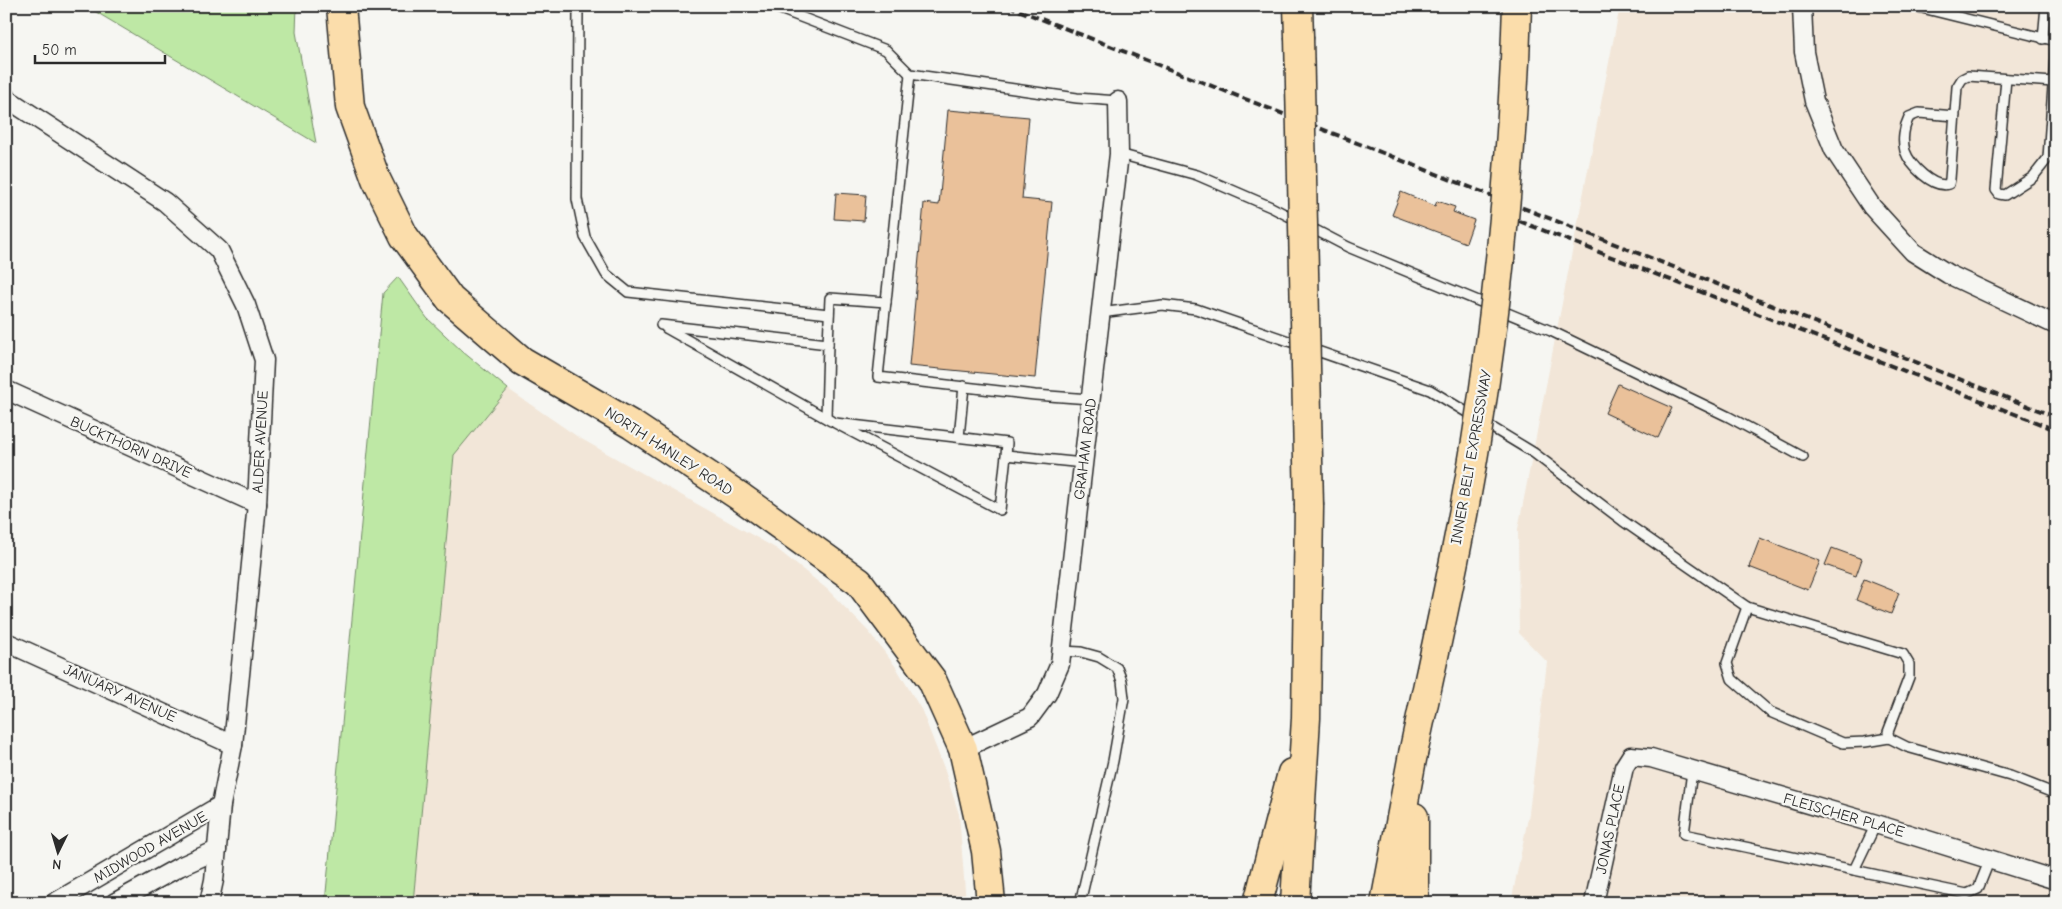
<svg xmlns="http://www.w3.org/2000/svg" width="2062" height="909" viewBox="0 0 2062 909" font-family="'Comic Neue',sans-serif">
<rect width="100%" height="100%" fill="#f6f6f2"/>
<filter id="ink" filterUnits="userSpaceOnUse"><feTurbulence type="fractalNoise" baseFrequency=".02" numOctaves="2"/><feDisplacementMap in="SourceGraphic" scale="10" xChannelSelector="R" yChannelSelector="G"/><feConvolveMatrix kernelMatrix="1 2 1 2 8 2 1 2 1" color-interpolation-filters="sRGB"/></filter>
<g filter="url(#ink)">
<g fill="#f2e6d8">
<polygon points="1620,6 2056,6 2056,903 1511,903 1529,813 1547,662 1519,633 1518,529"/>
<polygon points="508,389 578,437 777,549 827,589 869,632 896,667 922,711 944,768 959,814 966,903 413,903 454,455"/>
</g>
<g fill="#bee8a5" stroke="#748a68">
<polygon points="86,6 297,6 296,32 316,143"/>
<polygon points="398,277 427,318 463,352 508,389 454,455 413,903 325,903 383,293"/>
</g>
<g fill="#eac19a" stroke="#2b2b2b">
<polygon points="948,110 1029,117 1022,199 1052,202 1035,378 909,366 924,203 939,205"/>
<polygon points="1401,192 1435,206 1437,201 1455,207 1453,212 1474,220 1466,243 1392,215"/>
<polygon points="836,193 866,195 864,221 834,219"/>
<polygon points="1618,384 1672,408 1658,438 1605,413"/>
<polygon points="1760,538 1820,561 1808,590 1749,567"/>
<polygon points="1832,548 1862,559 1856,576 1825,565"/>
<polygon points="1864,579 1899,593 1891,614 1856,600"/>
</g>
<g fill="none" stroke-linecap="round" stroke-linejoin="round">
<g stroke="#2b2b2b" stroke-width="12">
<g id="service">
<polyline points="578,6 577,199 585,237 606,274 628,292 829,314"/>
<polyline points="772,6 886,50 910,74"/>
<polyline points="1914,6 2056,41"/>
<polyline points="2043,39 2046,6"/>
<polyline points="2006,79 1996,190 1999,194 2005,195 2033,177 2048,158 2056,44"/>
<path d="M1955,116L1919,113L1909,117C1904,127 1902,140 1905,151C1910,165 1933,189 1949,184L1950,179L1957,87L1962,79L1968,76L2053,82"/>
<polyline points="1119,154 1197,175 1271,207 1348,247 1551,331 1729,417 1803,457"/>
<polyline points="1100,313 1162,305 1196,309 1430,390 1534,453 1623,521 1747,607 1903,654 1909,664 1909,677 1888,732 1889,738 1907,747 2010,776 2056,794"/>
<polyline points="661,325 828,344 826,418"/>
<polyline points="666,328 831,421"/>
<polyline points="828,344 830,298 886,302"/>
<polyline points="1090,399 1035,395 878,377 910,74 1077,98 1118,101"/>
<polyline points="959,437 964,386"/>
<polyline points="1006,455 1000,510 835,423 1007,443 1006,455 1083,463"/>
<polyline points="1747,607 1727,663 1732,679 1770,712 1843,743 1865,742 1889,738"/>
<polyline points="1061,651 1081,652 1099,657 1117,668 1122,681 1124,698 1113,761 1080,903"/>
<polyline points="1692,771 1684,834 1967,894 1978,889 1990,859"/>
<polyline points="1854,870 1876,824"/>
</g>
</g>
<g stroke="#2b2b2b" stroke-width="21">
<g id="minor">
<polyline points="1802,6 1804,52 1814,101 1834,150 1872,207 1913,252 1948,274 2056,325"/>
<polyline points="6,98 165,202 219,250 246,305 264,360 257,504 233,745 221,805 214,880 209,903"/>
<polyline points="6,390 257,504"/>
<polyline points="6,642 233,745"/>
<polyline points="963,749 1030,717 1047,694 1060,664 1119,154 1118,101"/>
<polyline points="54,903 221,805"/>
<polyline points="114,903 179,867 217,850"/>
<polyline points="1594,903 1624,767 1631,756 1651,758 1876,824 2056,880"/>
</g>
</g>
<g stroke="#2b2b2b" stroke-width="31">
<polyline id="primary" points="341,6 350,107 376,179 404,236 450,299 522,361 632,425 742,498 859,582 932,680 963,749 986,851 991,903"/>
</g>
<g stroke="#2b2b2b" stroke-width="31">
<g id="motorway">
<polyline points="1298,6 1299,37"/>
<polyline points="1414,817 1414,903"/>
<polyline points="1258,903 1292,773"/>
<polyline points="1295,903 1306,718 1309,506"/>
<polyline points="1385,903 1413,754"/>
</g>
</g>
<use href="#service" stroke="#f6f6f2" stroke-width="9"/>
<use href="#minor" stroke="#f6f6f2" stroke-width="18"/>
<use href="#primary" stroke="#fbddab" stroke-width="28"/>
<use href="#motorway" stroke="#fbddab" stroke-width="28"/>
<g stroke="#2b2b2b" stroke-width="4" stroke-dasharray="8 4" stroke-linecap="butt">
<polyline points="1008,6 2056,417"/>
<polyline points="1519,221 2056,430"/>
</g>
<g stroke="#2b2b2b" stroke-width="31" stroke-linecap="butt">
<g id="motorway-bridge">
<polyline points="1299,37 1309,506"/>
<path d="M1413,754C1435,650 1459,546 1476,441C1499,296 1513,152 1517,6"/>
</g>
</g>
<use href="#motorway-bridge" stroke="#fbddab" stroke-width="28"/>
</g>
</g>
<g text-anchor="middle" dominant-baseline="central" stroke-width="4.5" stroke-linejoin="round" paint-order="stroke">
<g font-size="15" fill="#2b2b2b" stroke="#f6f6f2">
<text transform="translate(260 442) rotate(-87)">ALDER AVENUE</text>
<text transform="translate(131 447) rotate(24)">BUCKTHORN DRIVE</text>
<text transform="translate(1085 449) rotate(-83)">GRAHAM ROAD</text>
<text transform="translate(669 451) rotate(33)">NORTH HANLEY ROAD</text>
<text transform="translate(1471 457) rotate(-80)">INNER BELT EXPRESSWAY</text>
<text transform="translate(120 693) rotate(24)">JANUARY AVENUE</text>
<text transform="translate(1844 815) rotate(16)">FLEISCHER PLACE</text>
<text transform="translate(1610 829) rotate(-78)">JONAS PLACE</text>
<text transform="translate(150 847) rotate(-30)">MIDWOOD AVENUE</text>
</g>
</g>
<rect width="2062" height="909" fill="none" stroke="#f6f6f2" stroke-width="25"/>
<rect x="12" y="12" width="2037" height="884" fill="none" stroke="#2b2b2b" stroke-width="2" filter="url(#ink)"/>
<g transform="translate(58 852) rotate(185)" stroke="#f6f6f2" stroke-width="4" paint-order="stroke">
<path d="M0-4L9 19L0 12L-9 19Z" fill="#2b2b2b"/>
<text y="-8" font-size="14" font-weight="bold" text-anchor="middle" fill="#2b2b2b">N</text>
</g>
<path d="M35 55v8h130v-8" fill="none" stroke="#2b2b2b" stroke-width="2.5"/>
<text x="42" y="55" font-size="15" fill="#2b2b2b" stroke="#f6f6f2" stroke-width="4" paint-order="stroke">50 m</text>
</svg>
